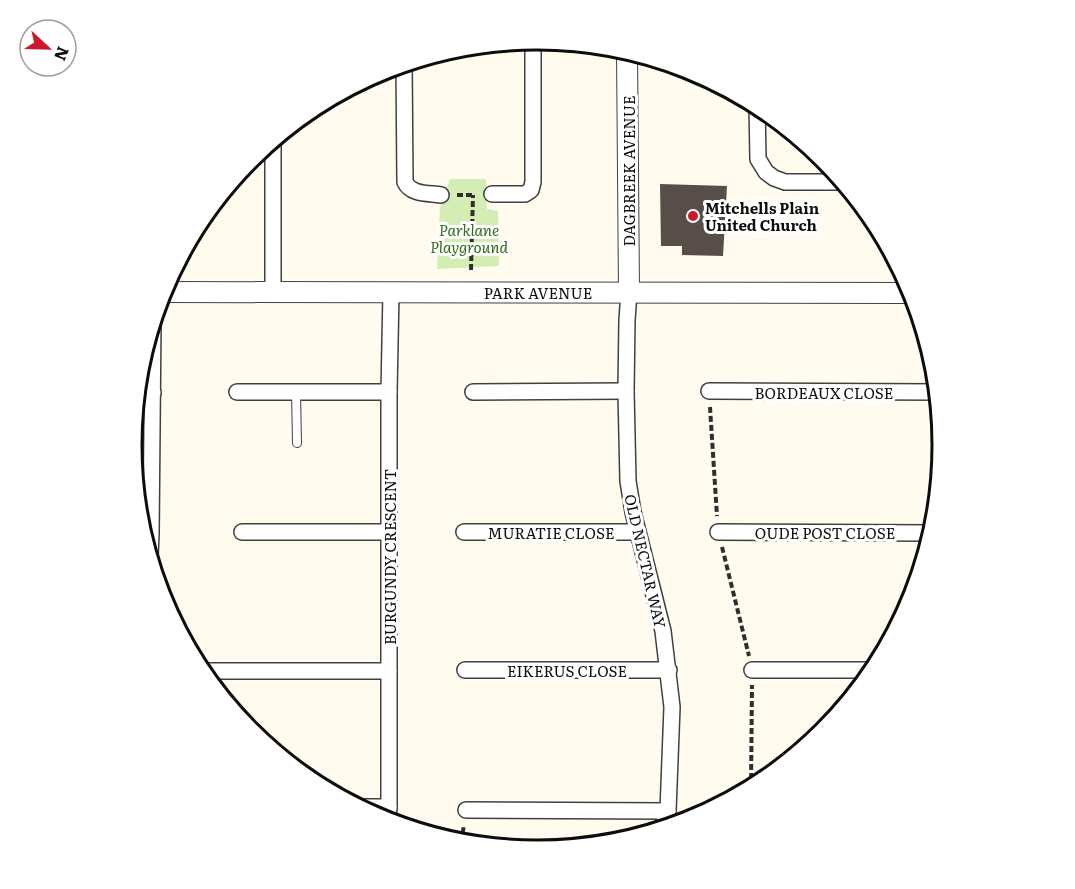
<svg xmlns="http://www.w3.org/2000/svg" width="1075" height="889" viewBox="0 0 1075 889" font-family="Literata,serif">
<rect width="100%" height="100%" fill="#fffbee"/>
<polygon fill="#d4edb4" points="450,179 486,179 487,209 498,211 499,266 437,269 440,208"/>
<polygon fill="#574e49" points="660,184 727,186 723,256 682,255 682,246 661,246"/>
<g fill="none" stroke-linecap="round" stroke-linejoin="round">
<g stroke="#404040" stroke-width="10">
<polyline id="service" points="296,392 297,443"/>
</g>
<g stroke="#404040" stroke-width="18">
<g id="minor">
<path d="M404,63L405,182C411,195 429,193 441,195"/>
<polyline points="757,105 758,159 766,172 774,178 785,182 844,182"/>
<polyline points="273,140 273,291"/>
<polyline points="492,194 525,194 531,190 533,182 533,39"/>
<polyline points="629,292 627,320 626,391 628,481 633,512 663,631 672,707 668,811 662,829"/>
<polyline points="709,391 938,392"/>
<polyline points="137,392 153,393"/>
<polyline points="237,392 389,392"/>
<polyline points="473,392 626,391"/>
<polyline points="942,439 942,450"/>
<polyline points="242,532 389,532"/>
<polyline points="464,532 638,532"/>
<polyline points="718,532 932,533"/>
<polyline points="150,556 151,534 153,321"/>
<polyline points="465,670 669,670"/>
<polyline points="752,670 875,670"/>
<polyline points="202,671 389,671"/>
<polyline points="359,807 389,807"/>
<polyline points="466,810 668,811"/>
<polyline points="388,821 389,807 389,392 391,292"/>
</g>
</g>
<g stroke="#404040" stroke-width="22">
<g id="tertiary">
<polyline points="627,50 629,292"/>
<polyline points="162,292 913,293"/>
</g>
</g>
<g stroke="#2f2f2f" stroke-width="4" stroke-dasharray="6 3" stroke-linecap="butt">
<polyline points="457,195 474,195"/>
<polyline points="471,270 473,195"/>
<polyline points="710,407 717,516"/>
<polyline points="722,547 749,656"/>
<polyline points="751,788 752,685"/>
<polyline points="461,842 464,825"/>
</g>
<use href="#service" stroke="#fff" stroke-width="8"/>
<use href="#minor" stroke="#fff" stroke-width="15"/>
<use href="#tertiary" stroke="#fff" stroke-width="20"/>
</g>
<circle fill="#ca1929" stroke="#fff" stroke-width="2" cx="693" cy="216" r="6"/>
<g text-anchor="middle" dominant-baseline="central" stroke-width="6" stroke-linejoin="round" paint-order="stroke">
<g font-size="15" fill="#0d0d0d" stroke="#fff">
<text transform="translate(628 171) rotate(-90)">DAGBREEK AVENUE</text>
<text x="538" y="292">PARK AVENUE</text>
<text x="824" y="392">BORDEAUX CLOSE</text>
<text x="551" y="532">MURATIE CLOSE</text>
<text x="825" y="532">OUDE POST CLOSE</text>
<text transform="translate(389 557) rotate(-90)">BURGUNDY CRESCENT</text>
<text transform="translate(646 561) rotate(77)">OLD NECTAR WAY</text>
<text x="567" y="670">EIKERUS CLOSE</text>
</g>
<g font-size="15" font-weight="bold" fill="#0d0d0d" stroke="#fff" text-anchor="start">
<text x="705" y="207">Mitchells Plain<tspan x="705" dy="17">United Church</tspan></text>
</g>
<g font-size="15" font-style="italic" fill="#2d6b18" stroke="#fff">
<text x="469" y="229">Parklane<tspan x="469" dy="17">Playground</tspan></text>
</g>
</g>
<path d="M0 0H1075V889H0ZM142 445a395 395 0 1 1 790 0a395 395 0 1 1-790 0Z" fill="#fff" fill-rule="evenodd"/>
<path fill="none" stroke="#0d0d0d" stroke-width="3" d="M142 445a395 395 0 1 1 790 0a395 395 0 1 1-790 0Z"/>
<g transform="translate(48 48) rotate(112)"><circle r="28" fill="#ffffff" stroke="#9e9e9e" stroke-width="1.5"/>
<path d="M0-4.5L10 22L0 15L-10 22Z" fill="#ca1929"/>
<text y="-9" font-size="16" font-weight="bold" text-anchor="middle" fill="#0d0d0d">N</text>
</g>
</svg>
